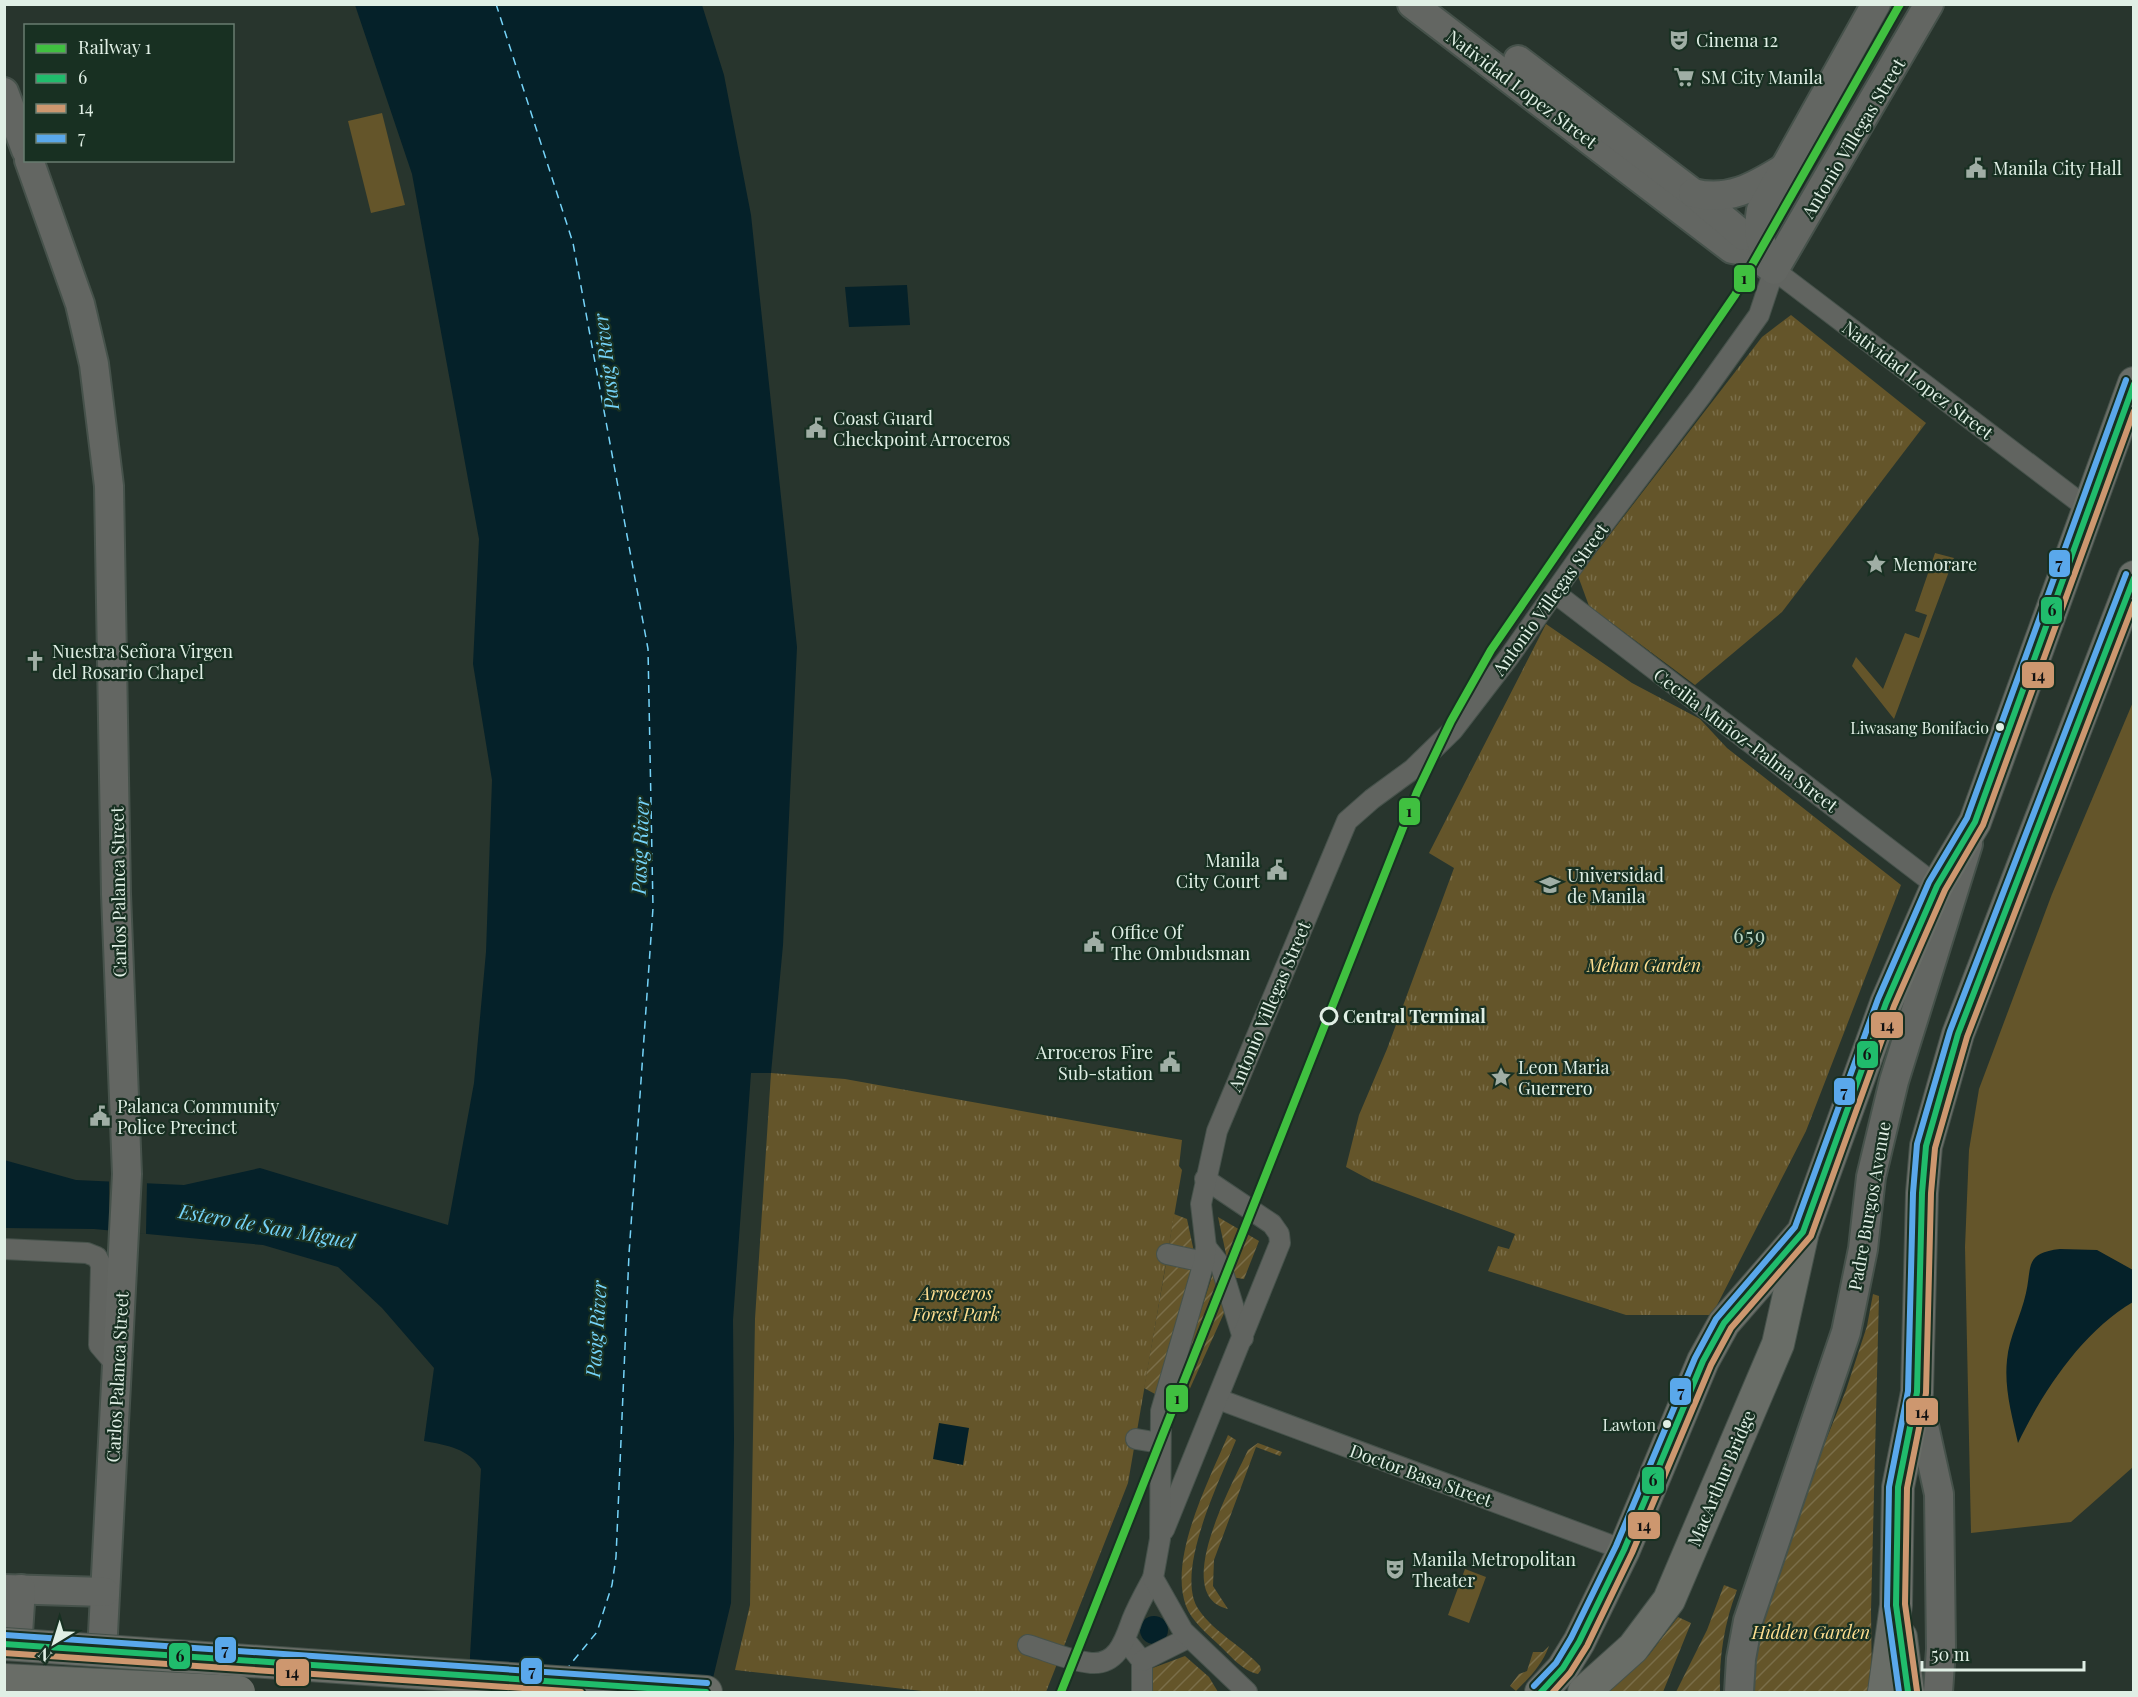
<svg xmlns="http://www.w3.org/2000/svg" width="2138" height="1697" viewBox="0 0 2138 1697" font-family="'Playfair Display',serif">
<defs>
<pattern id="park-tufts" width="24" height="20" patternUnits="userSpaceOnUse" patternTransform="scale(1.5)"><rect width="24" height="20" fill="#64552a"/><path d="M3 7l-1-3M5 7V3M7 7l1-3M15 17l-1-3M17 17v-4M19 17l1-3" fill="none" stroke="#7a6e49"/></pattern>
<pattern id="garden-furrows" width="10" height="10" patternUnits="userSpaceOnUse" patternTransform="scale(1.5)"><rect width="10" height="10" fill="#64552a"/><path d="M-1 1l2-2M0 10L10 0M9 11l2-2" fill="none" stroke="#7a6e49"/></pattern>
</defs>
<rect width="100%" height="100%" fill="#28352d"/>
<g fill="#64552a">
<polygon points="382,113 405,205 371,213 348,121"/>
<polygon points="1935,553 1954,558 1894,719 1852,666 1856,657 1883,689 1905,633 1919,638 1927,615 1915,611"/>
<polygon points="2133,702 2133,1467 2071,1522 1971,1533 1965,1247 1969,1150 1979,1089 2052,894"/>
<polygon points="1465,1569 1486,1577 1469,1623 1448,1615"/>
</g>
<g fill="url(#park-tufts)">
<polygon points="1791,315 1926,423 1782,612 1695,685 1589,606 1578,576 1762,337"/>
<polygon points="1546,624 1632,683 1700,719 1727,748 1901,885 1806,1131 1712,1315 1626,1315 1488,1271 1498,1246 1509,1249 1515,1234 1372,1181 1346,1167 1359,1115 1387,1049 1454,868 1429,853"/>
<polygon points="771,1073 845,1079 1182,1140 1179,1166 1182,1170 1128,1483 1046,1692 931,1692 735,1670 750,1605 755,1319"/>
</g>
<g fill="url(#garden-furrows)">
<polygon points="1174,1214 1187,1219 1194,1252 1168,1251"/>
<polygon points="1218,1217 1259,1241 1244,1279 1231,1277"/>
<polygon points="1167,1258 1192,1269 1158,1391 1155,1394 1144,1388"/>
<polygon points="1214,1270 1225,1311 1182,1406 1172,1401"/>
<polygon points="1873,1294 1879,1296 1871,1611 1872,1692 1747,1692 1766,1590 1846,1390 1867,1326"/>
<path d="M1228,1435L1236,1440C1221,1478 1173,1573 1199,1610C1215,1633 1242,1646 1260,1666L1261,1670L1258,1674C1242,1671 1229,1654 1218,1644C1207,1634 1191,1620 1186,1606C1168,1557 1210,1479 1228,1435Z"/>
<path d="M1258,1443L1282,1452L1280,1456L1256,1447L1214,1560L1213,1586L1228,1609C1169,1596 1234,1481 1248,1450Z"/>
<path d="M1724,1585L1737,1590C1724,1624 1719,1657 1720,1692H1676L1707,1630Z"/>
<polygon points="1678,1617 1691,1623 1663,1692 1608,1692 1649,1655"/>
<path d="M1549,1646C1542,1665 1530,1677 1516,1691L1510,1686L1519,1674L1527,1671L1533,1652H1543Z"/>
<polygon points="1185,1656 1209,1677 1218,1692 1148,1692 1150,1669"/>
</g>
<g fill="#052129">
<path d="M355,5H702L724,75L751,215L797,647L783,945L771,1073H751L733,1320L734,1440L731,1603L713,1678L470,1692V1656L481,1469C470,1449 446,1445 424,1441L434,1368L382,1308L338,1267L263,1245L94,1229L5,1228L4,1160L76,1180L184,1185L260,1168L448,1225L474,1083L486,952L492,780L473,664L479,539L412,174Z"/>
<polygon points="907,285 910,325 849,327 845,287"/>
<path d="M2060,1249L2097,1250L2133,1270V1302C2083,1331 2043,1391 2018,1443C2012,1416 2004,1388 2007,1360C2009,1337 2021,1316 2026,1293C2032,1267 2024,1253 2060,1249Z"/>
<polygon points="939,1423 969,1428 963,1465 933,1459"/>
<circle cx="1154" cy="1630" r="14"/>
</g>
<polygon fill="#28352d" points="109,1178 147,1180 146,1234 109,1233"/>
<g fill="none" stroke-linecap="round" stroke-linejoin="round">
<polyline stroke="#75d3f8" stroke-width="1.5" stroke-dasharray="8 6" stroke-linecap="butt" points="496,4 573,243 648,649 653,908 629,1254 616,1557 612,1585 597,1632 569,1666"/>
<g stroke="#46524b" stroke-width="22">
<g id="street">
<polyline points="1555,593 1937,886"/>
<polyline points="1206,1247 1221,1266 1243,1338"/>
<polyline points="4,1249 87,1253 97,1257 101,1265 99,1345 116,1365"/>
<polyline points="1167,1254 1204,1262"/>
<polyline points="1218,1399 1624,1550"/>
<polyline points="1136,1439 1160,1443"/>
<polyline points="1164,1530 1280,1243 1279,1234 1272,1224 1205,1179"/>
<polyline points="1126,1641 1142,1661 1142,1692"/>
<path d="M1028,1645C1048,1651 1070,1661 1091,1663C1118,1665 1125,1639 1132,1620C1138,1605 1146,1591 1153,1578"/>
<polyline points="1142,1661 1188,1638"/>
<polyline points="1247,1692 1183,1631 1153,1578 1160,1539 1161,1411 1204,1262 1206,1247 1201,1204 1217,1131 1347,821 1372,799 1413,769 1453,730 1509,657 1590,542 1701,396 1759,315 1774,270 2087,508"/>
</g>
</g>
<g stroke="#46524b" stroke-width="32">
<g id="secondary">
<polyline points="1412,4 1732,249 1750,252 1774,270"/>
<polyline points="1518,60 1693,193 1744,236"/>
<polyline points="4,92 26,150"/>
<polyline points="29,160 80,304 94,364 109,486 116,894 127,1174 103,1633"/>
<path d="M1693,193C1728,202 1754,187 1783,169"/>
<path d="M1768,258C1758,240 1758,229 1761,210L1876,4"/>
<polyline points="1774,270 1929,4"/>
<polyline points="1917,1394 1939,1494 1941,1649 1938,1692"/>
<polyline points="4,1589 105,1592"/>
<polyline points="18,1633 21,1589"/>
<polyline points="1739,1692 1741,1659 1748,1621 1846,1332 1863,1249 1871,1177 1894,1081 1968,844"/>
</g>
</g>
<g stroke="#46524b" stroke-width="34">
<g id="primary">
<polyline points="1901,1637 1908,1692"/>
<polyline points="409,1672 706,1692"/>
<polyline points="1541,1692 1563,1668 1579,1642 1624,1550 1703,1361 1724,1323 1803,1232 1886,1003 1937,886 1975,822 2134,383"/>
<polyline points="1584,1692 1633,1648 1669,1600 1778,1344 1802,1236"/>
<polyline points="1884,1692 1896,1605 1898,1487 1917,1392 1922,1193 1926,1146 1958,1034 2134,577"/>
</g>
</g>
<use href="#street" stroke="#616460" stroke-width="20"/>
<use href="#secondary" stroke="#636662" stroke-width="28"/>
<use href="#primary" stroke="#696d67" stroke-width="32"/>
<g stroke="#46524b" stroke-width="34" stroke-linecap="butt">
<g id="primary-bridge">
<polyline points="4,1644 409,1672"/>
<polyline points="4,1680 239,1692"/>
</g>
</g>
<use href="#primary-bridge" stroke="#696d67" stroke-width="32"/>
<g stroke="#183022" stroke-width="10">
<g id="bus-1">
<polyline points="4,1644 706,1692"/>
<polyline points="1541,1692 1563,1668 1579,1642 1624,1550 1703,1361 1724,1323 1803,1232 1886,1003 1937,886 1975,822 2134,384"/>
<polyline points="1908,1692 1896,1605 1898,1487 1917,1392 1922,1193 1926,1146 1958,1034 2134,578"/>
</g>
</g>
<g stroke="#183022" stroke-width="10">
<g id="bus-2">
<polyline points="4,1653 581,1692"/>
<polyline points="1917,1691 1905,1604 1907,1488 1926,1393 1931,1193 1935,1148 1967,1037 2134,603"/>
<polyline points="1553,1692 1570,1673 1587,1646 1632,1553 1711,1365 1731,1328 1811,1236 1894,1006 1945,890 1983,825 2134,411"/>
</g>
</g>
<g stroke="#183022" stroke-width="10">
<g id="bus-3">
<polyline points="5,1635 707,1683"/>
<polyline points="1534,1686 1556,1663 1571,1638 1616,1546 1695,1358 1716,1319 1795,1227 1878,999 1929,882 1967,818 2126,380"/>
<polyline points="1899,1692 1887,1606 1889,1487 1908,1391 1913,1193 1917,1144 1950,1031 2126,574"/>
</g>
</g>
<use href="#bus-1" stroke="#20bc6c" stroke-width="6"/>
<use href="#bus-2" stroke="#cd976f" stroke-width="6"/>
<use href="#bus-3" stroke="#5aa8eb" stroke-width="6"/>
<g stroke="#183022" stroke-width="12">
<polyline id="rail-1" points="1061,1692 1417,792 1451,721 1491,650 1735,295 1900,4"/>
</g>
<use href="#rail-1" stroke="#40c040" stroke-width="8"/>
</g>
<defs>
<g id="theatre-bare" transform="scale(1.62)"><path d="M-5-5.5Q0-4 5-5.5V0Q5 5 0 6Q-5 5-5 0ZM-3.3-2.5H-1v1.5H-3.3ZM1-2.5H3.3v1.5H1ZM-2.8 1Q0 5.5 2.8 1Z" fill="#a0aea5" stroke="#183022" stroke-width="2.5" paint-order="stroke"/></g>
<g id="supermarket-bare" transform="scale(1.62)"><path d="M-6-5.5h2.5l.6 2H6L4.5 2H-2.5L-4.4-4H-6ZM-1.5 3.2a1.3 1.3 0 1 0 .1 0ZM3 3.2a1.3 1.3 0 1 0 .1 0Z" fill="#a0aea5" stroke="#183022" stroke-width="2.5" paint-order="stroke"/></g>
<g id="civic-bare" transform="scale(1.62)"><path d="M-.6-6.5H3V-4.5H.6V-3L4-1V1h2V6H-6V1h2V-1L-.6-3ZM-1.2 2.5V6h2.4V2.5Z" fill="#a0aea5" stroke="#183022" stroke-width="2.5" paint-order="stroke"/></g>
<g id="sight-bare" transform="scale(1.62)"><path d="M0-6L1.8-2.2L6-1.7L2.9 1.2L3.7 5.4L0 3.3L-3.7 5.4L-2.9 1.2L-6-1.7L-1.8-2.2Z" fill="#a0aea5" stroke="#183022" stroke-width="2.5" paint-order="stroke"/></g>
<g id="church-bare" transform="scale(1.62)"><path d="M-1.2-6h2.4v3.5h3.3v2.4h-3.3V6h-2.4V-.1h-3.3v-2.4h3.3Z" fill="#a0aea5" stroke="#183022" stroke-width="2.5" paint-order="stroke"/></g>
<g id="university-bare" transform="scale(1.62)"><path d="M0-5L7-2L0 1L-7-2ZM-4 1L0 2.5L4 1V4Q0 6-4 4Z" fill="#a0aea5" stroke="#183022" stroke-width="2.5" paint-order="stroke"/></g>
</defs>
<g fill-rule="evenodd">
<use href="#theatre-bare" x="1679" y="40"/>
<use href="#supermarket-bare" x="1684" y="77"/>
<use href="#civic-bare" x="1976" y="168"/>
<use href="#civic-bare" x="816" y="428"/>
<use href="#sight-bare" x="1876" y="564"/>
<use href="#church-bare" x="35" y="661"/>
<use href="#civic-bare" x="1277" y="870"/>
<use href="#university-bare" x="1550" y="885"/>
<use href="#civic-bare" x="1094" y="942"/>
<use href="#civic-bare" x="1170" y="1062"/>
<use href="#sight-bare" x="1501" y="1077"/>
<use href="#civic-bare" x="100" y="1116"/>
<use href="#theatre-bare" x="1395" y="1569"/>
</g>
<g fill="#e0efe5" stroke="#183022" stroke-width="2">
<circle cx="2000" cy="727" r="5"/>
<circle cx="1667" cy="1424" r="5"/>
</g>
<circle fill="#183022" stroke="#e0efe5" stroke-width="3" cx="1329" cy="1016" r="8"/>
<g text-anchor="middle" dominant-baseline="central" stroke-width="4.5" stroke-linejoin="round" paint-order="stroke">
<g font-size="16" fill="#e0efe5" stroke="#183022" text-anchor="end">
<text x="1989" y="727">Liwasang Bonifacio</text>
<text x="1656" y="1424">Lawton</text>
</g>
<g font-size="18" fill="#e0efe5" stroke="#183022" text-anchor="start">
<text x="1696" y="40">Cinema 12</text>
<text x="1701" y="77">SM City Manila</text>
<text x="1993" y="168">Manila City Hall</text>
<text x="833" y="418">Coast Guard<tspan x="833" dy="21">Checkpoint Arroceros</tspan></text>
<text x="1893" y="564">Memorare</text>
<text x="52" y="651">Nuestra Señora Virgen<tspan x="52" dy="21">del Rosario Chapel</tspan></text>
<text x="1260" y="860" text-anchor="end">Manila<tspan x="1260" dy="21">City Court</tspan></text>
<text x="1567" y="875">Universidad<tspan x="1567" dy="21">de Manila</tspan></text>
<text x="1111" y="932">Office Of<tspan x="1111" dy="21">The Ombudsman</tspan></text>
<text x="1153" y="1052" text-anchor="end">Arroceros Fire<tspan x="1153" dy="21">Sub-station</tspan></text>
<text x="1518" y="1067">Leon Maria<tspan x="1518" dy="21">Guerrero</tspan></text>
<text x="117" y="1106">Palanca Community<tspan x="117" dy="21">Police Precinct</tspan></text>
<text x="1412" y="1559">Manila Metropolitan<tspan x="1412" dy="21">Theater</tspan></text>
</g>
<g font-size="18" fill="#e0efe5" stroke="#183022">
<text transform="translate(1522 89) rotate(37)">Natividad Lopez Street</text>
<text transform="translate(1853 138) rotate(-59)">Antonio Villegas Street</text>
<text transform="translate(1918 380) rotate(37)">Natividad Lopez Street</text>
<text transform="translate(1550 599) rotate(-54)">Antonio Villegas Street</text>
<text transform="translate(1746 740) rotate(37)">Cecilia Muñoz-Palma Street</text>
<text transform="translate(118 892) rotate(-91)">Carlos Palanca Street</text>
<text transform="translate(1269 1006) rotate(-67)">Antonio Villegas Street</text>
<text transform="translate(1869 1206) rotate(-80)">Padre Burgos Avenue</text>
<text transform="translate(117 1377) rotate(-87)">Carlos Palanca Street</text>
<text transform="translate(1421 1475) rotate(20)">Doctor Basa Street</text>
<text transform="translate(1721 1478) rotate(-67)">MacArthur Bridge</text>
</g>
<g font-size="18" font-style="italic" fill="#ffdf91" stroke="#183022">
<text x="1644" y="965">Mehan Garden</text>
<text x="956" y="1293">Arroceros<tspan x="956" dy="21">Forest Park</tspan></text>
<text x="1811" y="1632">Hidden Garden</text>
</g>
<g font-size="18" font-weight="bold" fill="#e0efe5" stroke="#183022" text-anchor="start">
<text x="1343" y="1016">Central Terminal</text>
</g>
<g font-size="20" font-style="italic" fill="#75d3f8" stroke="#183022">
<text transform="translate(605 362) rotate(-97)">Pasig River</text>
<text transform="translate(639 846) rotate(-88)">Pasig River</text>
<text transform="translate(267 1225) rotate(10)">Estero de San Miguel</text>
<text transform="translate(595 1329) rotate(-86)">Pasig River</text>
</g>
<g font-size="20" letter-spacing="1.5" fill="#b7d3c1" stroke="#183022">
<text x="1750" y="934">659</text>
</g>
</g>
<g stroke="#183022" stroke-width="2">
<rect x="1733" y="264" width="23" height="29" rx="6" fill="#40c040"/>
<rect x="2048" y="549" width="23" height="29" rx="6" fill="#5aa8eb"/>
<rect x="2040" y="596" width="23" height="29" rx="6" fill="#20bc6c"/>
<rect x="2021" y="661" width="34" height="28" rx="6" fill="#cd976f"/>
<rect x="1398" y="797" width="23" height="29" rx="6" fill="#40c040"/>
<rect x="1870" y="1011" width="34" height="28" rx="6" fill="#cd976f"/>
<rect x="1856" y="1040" width="23" height="29" rx="6" fill="#20bc6c"/>
<rect x="1833" y="1077" width="23" height="29" rx="6" fill="#5aa8eb"/>
<rect x="1669" y="1377" width="23" height="29" rx="6" fill="#5aa8eb"/>
<rect x="1165" y="1384" width="24" height="29" rx="6" fill="#40c040"/>
<rect x="1905" y="1397" width="34" height="29" rx="6" fill="#cd976f"/>
<rect x="1641" y="1466" width="24" height="29" rx="6" fill="#20bc6c"/>
<rect x="1627" y="1511" width="34" height="29" rx="6" fill="#cd976f"/>
<rect x="214" y="1636" width="23" height="28" rx="6" fill="#5aa8eb"/>
<rect x="168" y="1642" width="23" height="28" rx="6" fill="#20bc6c"/>
<rect x="520" y="1657" width="23" height="28" rx="6" fill="#5aa8eb"/>
<rect x="275" y="1658" width="35" height="29" rx="6" fill="#cd976f"/>
</g>
<g font-size="16" text-anchor="middle" font-weight="bold" fill="#111">
<text x="1744" y="284">1</text>
<text x="2059" y="570">7</text>
<text x="2052" y="616">6</text>
<text x="2038" y="681">14</text>
<text x="1409" y="817">1</text>
<text x="1887" y="1031">14</text>
<text x="1867" y="1060">6</text>
<text x="1844" y="1098">7</text>
<text x="1681" y="1398">7</text>
<text x="1177" y="1404">1</text>
<text x="1922" y="1418">14</text>
<text x="1653" y="1486">6</text>
<text x="1644" y="1531">14</text>
<text x="225" y="1656">7</text>
<text x="180" y="1662">6</text>
<text x="532" y="1677">7</text>
<text x="292" y="1678">14</text>
</g>
<rect width="2138" height="1697" fill="none" stroke="#e0efe5" stroke-width="12"/>
<rect x="24" y="24" width="210" height="138" fill="#183022" stroke="#687c70" stroke-width="1.5"/>
<rect x="36" y="44" width="30" height="9" fill="#40c040" stroke="#687c70" stroke-width="1.5"/>
<text x="78" y="54" font-size="18" fill="#e0efe5">Railway 1</text>
<rect x="36" y="74" width="30" height="9" fill="#20bc6c" stroke="#687c70" stroke-width="1.5"/>
<text x="78" y="84" font-size="18" fill="#e0efe5">6</text>
<rect x="36" y="104" width="30" height="9" fill="#cd976f" stroke="#687c70" stroke-width="1.5"/>
<text x="78" y="114" font-size="18" fill="#e0efe5">14</text>
<rect x="36" y="134" width="30" height="9" fill="#5aa8eb" stroke="#687c70" stroke-width="1.5"/>
<text x="78" y="144" font-size="18" fill="#e0efe5">7</text>
<g transform="translate(54 1643) rotate(218)" stroke="#183022" stroke-width="4.5" paint-order="stroke">
<path d="M0-4.5L10 22L0 15L-10 22Z" fill="#e0efe5"/>
<text y="-9" font-size="16" font-weight="bold" text-anchor="middle" fill="#e0efe5">N</text>
</g>
<path d="M1922 1661v9h162v-9" fill="none" stroke="#e0efe5" stroke-width="3"/>
<text x="1931" y="1661" font-size="18" fill="#e0efe5" stroke="#183022" stroke-width="4.5" paint-order="stroke">50 m</text>
</svg>
